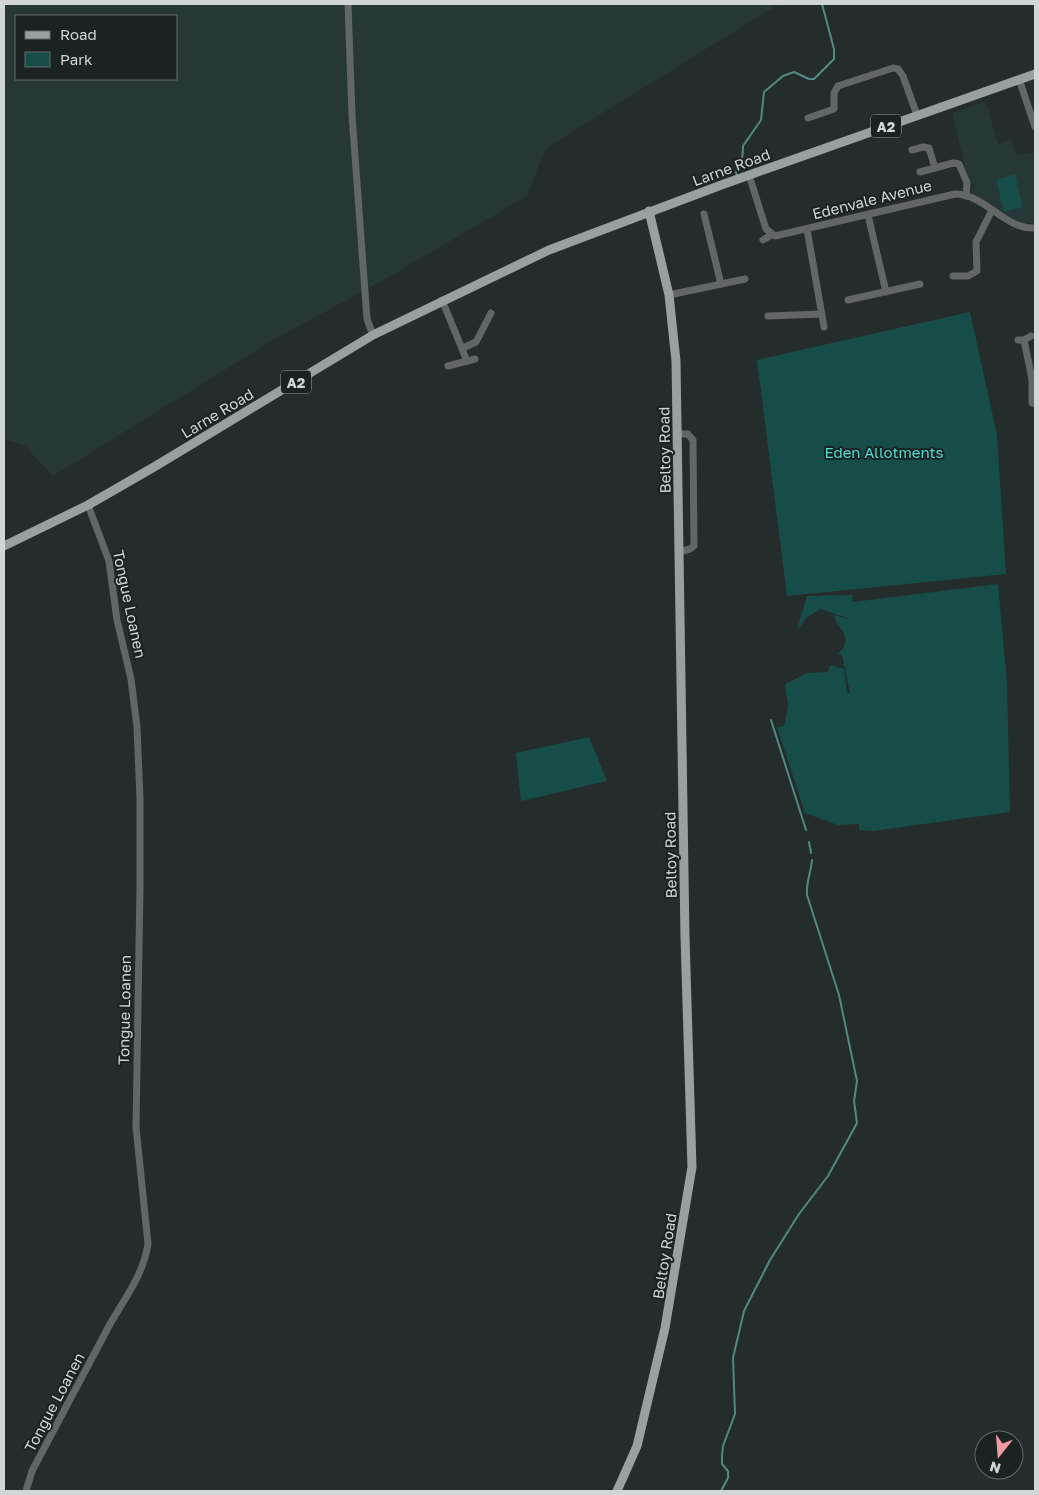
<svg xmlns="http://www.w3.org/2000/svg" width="1039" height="1495" viewBox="0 0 1039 1495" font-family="'Golos Text',sans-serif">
<rect width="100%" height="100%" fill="#242d2c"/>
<g fill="#263735" fill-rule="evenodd">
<path d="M4,4H779L546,148L527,196L380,282L273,340L53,476L25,446L4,439ZM16,16H176V79H16Z"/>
<polygon points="986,101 998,145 1011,139 1016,155 1035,153 1035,223 1021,224 973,195 971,190 975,186 969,182 952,113"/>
</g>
<g fill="#174d49">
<polygon points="1015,174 1023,207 1004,212 996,180"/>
<polygon points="970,312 997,435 1006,574 787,596 757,360"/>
<path d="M998,584L1007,683L1010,812L873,831L859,830V824L838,825L805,813L777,727L784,726L788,707L785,684L807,673L828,672L830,665L844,669L847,693H850L842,655L838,654C856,636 837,630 834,615L855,621L821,609L807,617L797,630L807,596L852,595L853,602Z"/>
<polygon points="589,737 607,781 521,801 516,753"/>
</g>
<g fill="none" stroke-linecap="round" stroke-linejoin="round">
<g stroke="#518984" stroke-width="2">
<path d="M737,176L736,172C742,163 743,156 743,146L761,120L764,92L783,76L794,72L809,79H814L834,59V49L822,4"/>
<polyline points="771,720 806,830"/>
<polyline points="809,842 811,853"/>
<path d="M721,1491L728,1478V1471L722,1464V1456L723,1446L735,1414L733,1358L744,1311L770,1260L799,1214L828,1176L857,1123L854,1101L857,1081L839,995L807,895C806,882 811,872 812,860"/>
</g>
<g stroke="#626666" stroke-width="7">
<polyline points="348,4 352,115 367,319 373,335"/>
<polyline points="1019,79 1035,127"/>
<polyline points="808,118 834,109 834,93 838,86 893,68 898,69 903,76 917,115"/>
<polyline points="912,150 923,147 929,148 935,168"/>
<polyline points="920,172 953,163 959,164 967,183 966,196"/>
<path d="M749,175L766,229L775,236L955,194C985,194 1005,230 1035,228"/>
<polyline points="704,214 721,284"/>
<polyline points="868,215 886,292"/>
<polyline points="807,229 824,327"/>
<polyline points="763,240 771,235"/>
<polyline points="953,276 968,276 977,271 976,242 992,210"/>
<polyline points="669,295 745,279"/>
<polyline points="442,300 467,361"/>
<polyline points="848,300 920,284"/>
<polyline points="768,316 822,314"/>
<polyline points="1018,340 1024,340 1032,379"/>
<polyline points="1024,340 1031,336"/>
<polyline points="463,348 476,342 491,313"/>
<polyline points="448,366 475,359"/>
<polyline points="1035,379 1032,379 1032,403 1035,404"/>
<polyline points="677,434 688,434 693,440 694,546 690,549 679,552"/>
<path d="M26,1491L32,1471C58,1423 83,1374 109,1326C124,1299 143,1276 148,1244L136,1127L140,888V799L137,727L131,679L117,620L109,561L88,505"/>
</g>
<g stroke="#98a1a0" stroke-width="9">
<polyline points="4,546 88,505 154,467 373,335 549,250 724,184 1035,74"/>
<polyline points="617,1491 637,1446 665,1328 692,1167 685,937 676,361 669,295 649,211"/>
</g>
</g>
<g text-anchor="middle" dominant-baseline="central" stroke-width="4" stroke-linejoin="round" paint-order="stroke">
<g fill="#1b2322" stroke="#9aa09f" stroke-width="1">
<rect x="871" y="114.5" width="30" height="23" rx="4"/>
<rect x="281" y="370.5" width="30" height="23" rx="4"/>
</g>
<g font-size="14" font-weight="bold" fill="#d0d5d5">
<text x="886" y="126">A2</text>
<text x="296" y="382">A2</text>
</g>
<g font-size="15" fill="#d0d5d5" stroke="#1b2322">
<text transform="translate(731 167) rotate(-20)">Larne Road</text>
<text transform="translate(872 199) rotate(-14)">Edenvale Avenue</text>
<text transform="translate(217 413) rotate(-31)">Larne Road</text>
<text transform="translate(664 450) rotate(-91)">Beltoy Road</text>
<text transform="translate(130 604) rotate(78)">Tongue Loanen</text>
<text transform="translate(670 855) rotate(-91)">Beltoy Road</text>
<text transform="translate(124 1010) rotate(-89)">Tongue Loanen</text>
<text transform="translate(664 1256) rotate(-81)">Beltoy Road</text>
<text transform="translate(54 1402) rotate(-62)">Tongue Loanen</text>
</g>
<g font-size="15" fill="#4ddcd1" stroke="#1b2322">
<text x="884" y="452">Eden Allotments</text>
</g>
</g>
<rect width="1039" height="1495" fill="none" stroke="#d0d5d5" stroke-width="10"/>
<rect x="15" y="15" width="162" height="65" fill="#1b2322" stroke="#636a6a"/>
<rect x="25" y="31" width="25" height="8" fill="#98a1a0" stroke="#636a6a"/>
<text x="60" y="40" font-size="15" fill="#d0d5d5">Road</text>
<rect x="25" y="52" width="25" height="15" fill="#174d49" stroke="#636a6a"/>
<text x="60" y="65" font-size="15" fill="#d0d5d5">Park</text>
<g transform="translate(999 1455) rotate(197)"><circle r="24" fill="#1b2322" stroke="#636a6a"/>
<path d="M0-4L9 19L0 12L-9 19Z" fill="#f49aa3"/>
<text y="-8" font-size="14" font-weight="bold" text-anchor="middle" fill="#d0d5d5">N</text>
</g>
</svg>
